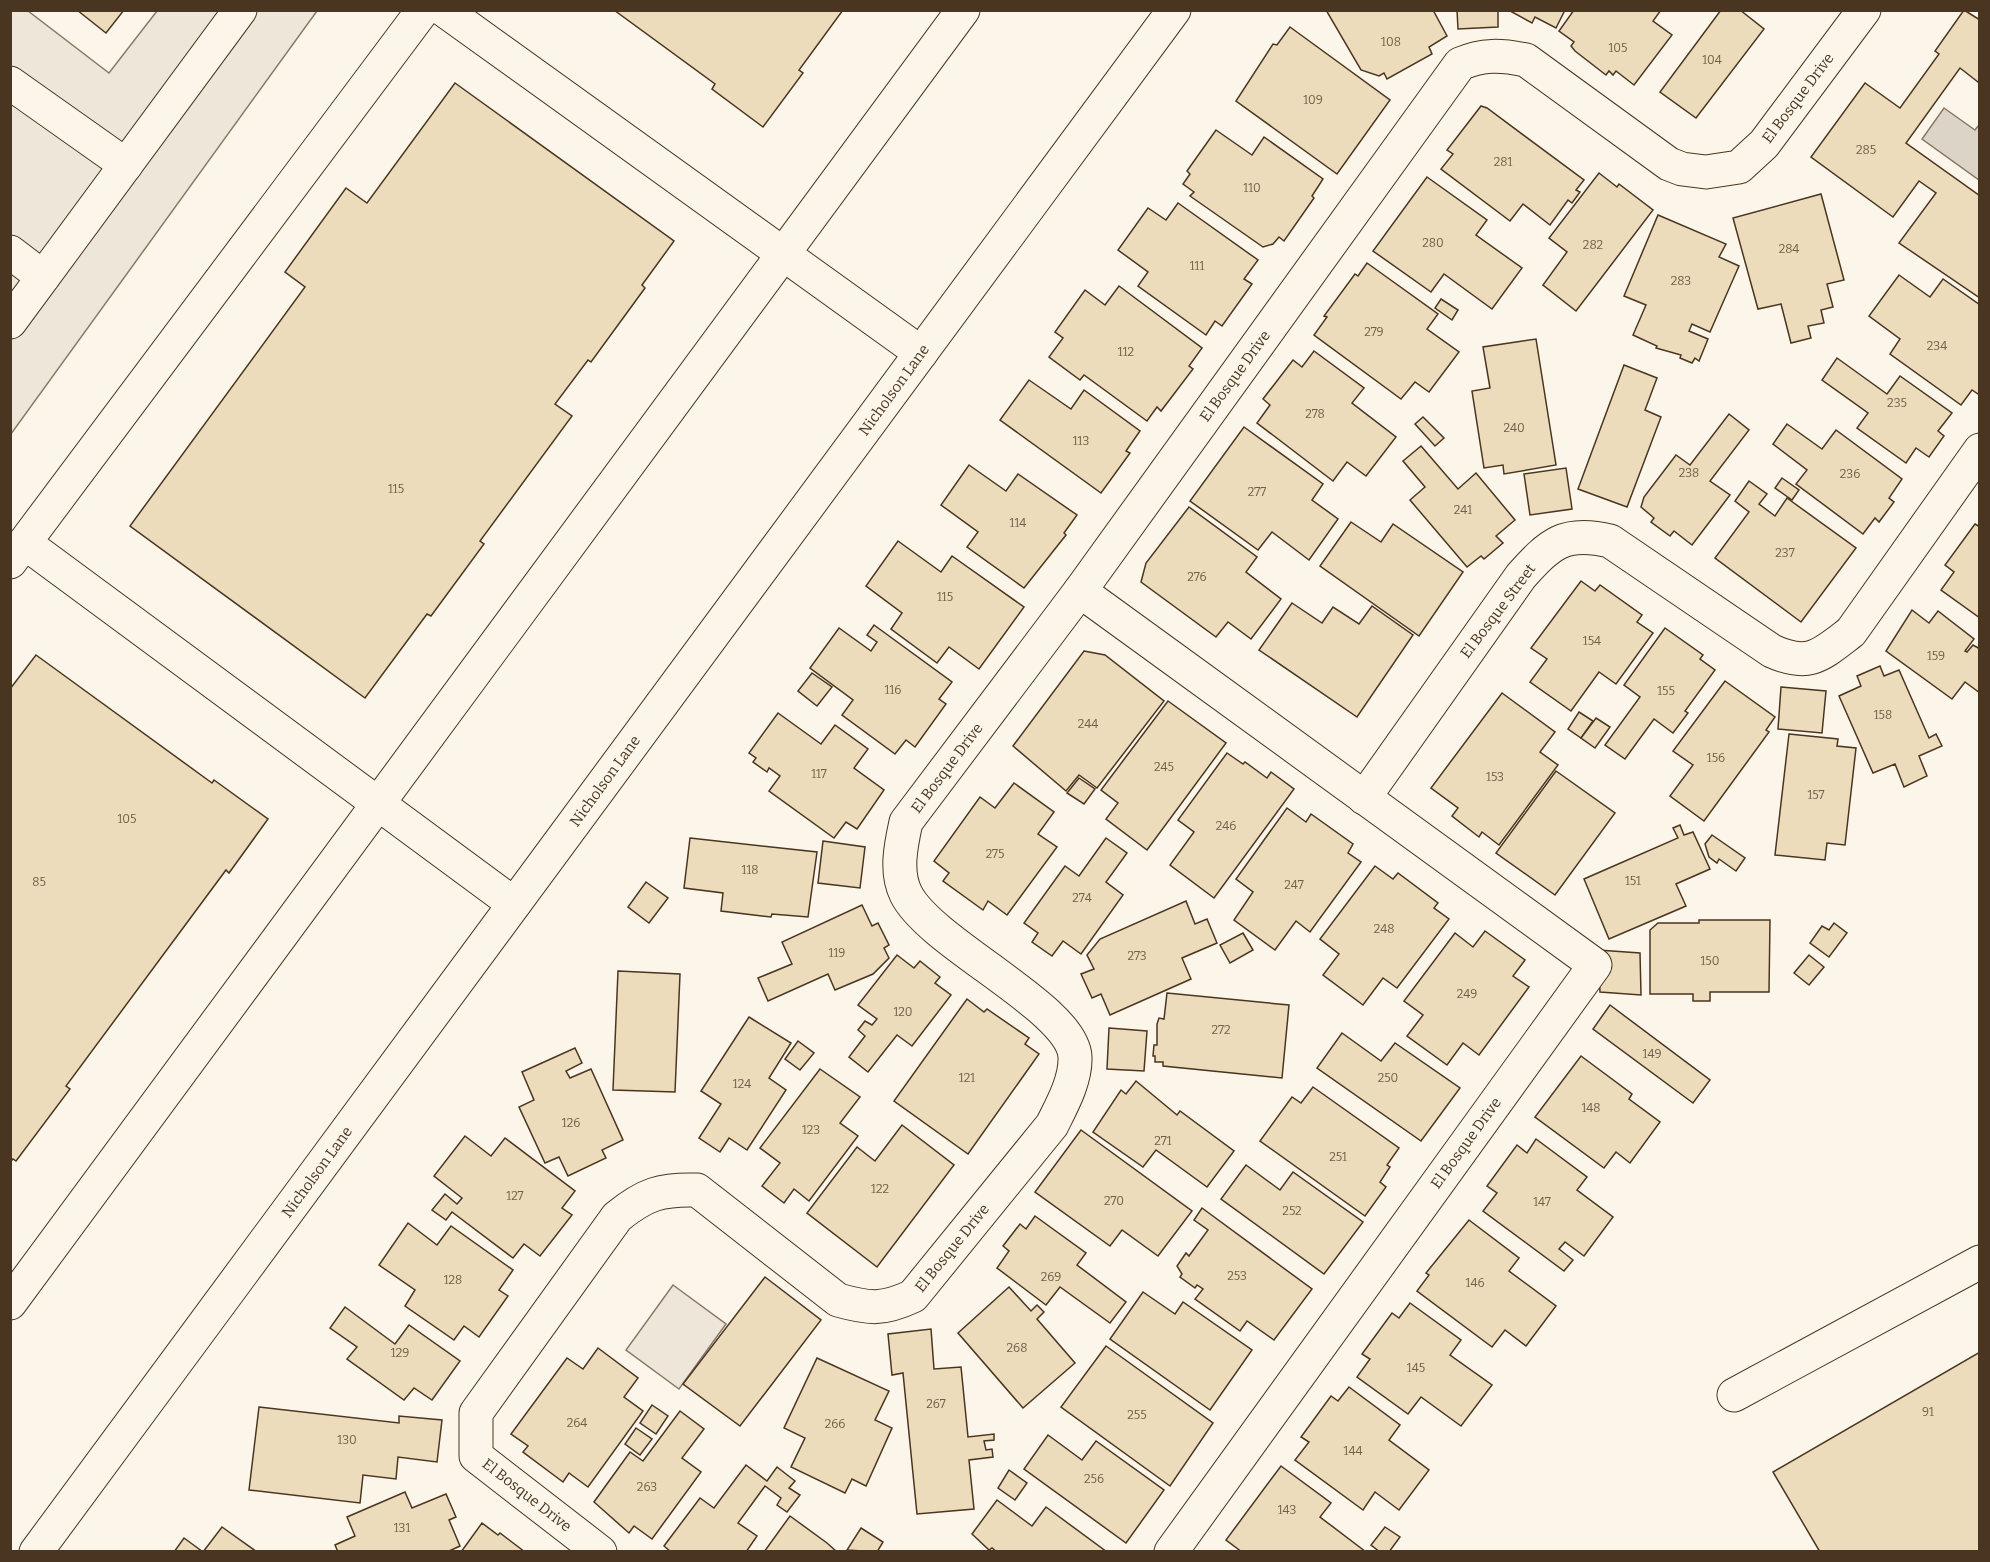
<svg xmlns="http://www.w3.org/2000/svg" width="1990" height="1562" viewBox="0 0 1990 1562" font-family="Bitter,serif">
<rect width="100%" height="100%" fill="#fbf6e9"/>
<polygon fill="#ede6d9" stroke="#887966" stroke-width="1.5" points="673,1285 726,1324 679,1389 626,1350"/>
<polygon fill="#ede7d9" stroke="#887966" stroke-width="1.5" points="11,11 28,11 109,73 157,11 317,11 11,434"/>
<polygon fill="#dcd4c6" stroke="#887966" stroke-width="1.5" points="1944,108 1975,130 1979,125 1979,180 1922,139"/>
<g fill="#ecdcbc" stroke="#4a3520" stroke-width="1.5">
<polygon points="77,10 124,10 106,33"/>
<polygon points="614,10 843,10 799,70 803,73 763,127 712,89 715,84"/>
<polygon points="1326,10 1433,10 1447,36 1429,47 1432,54 1387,79 1384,73 1379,76 1361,70"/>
<polygon points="1457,10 1498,10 1498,27 1458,29"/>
<polygon points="1565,10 1556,28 1535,17 1532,23 1510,11"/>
<polygon points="1574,10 1661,10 1653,21 1672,35 1634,85 1616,71 1613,75 1609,71 1606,75 1575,51 1571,46 1574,42 1559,31"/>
<polygon points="1721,10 1740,10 1764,29 1696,118 1660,92"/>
<polygon points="1964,10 1980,20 1980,80 1978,82 1960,68 1906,143 1980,196 1980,298 1899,243 1936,193 1919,181 1893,217 1811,157 1865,83 1900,108 1939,54 1935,51"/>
<polygon points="1290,27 1390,100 1337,174 1236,101 1273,44 1277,45"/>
<polygon points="455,83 674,241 642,285 645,288 591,362 588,360 555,404 572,416 480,541 484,544 431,616 427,614 365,698 130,526 305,287 285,272 346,188 367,203"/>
<polygon points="1481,106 1487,108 1584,180 1576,190 1580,192 1572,203 1568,200 1550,225 1523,204 1510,221 1441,169 1453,154 1447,150"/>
<polygon points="1216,130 1252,155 1264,137 1323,179 1312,196 1314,198 1284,241 1279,237 1273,244 1263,247 1190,196 1194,192 1183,184 1190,174 1187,171"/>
<polygon points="1599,173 1617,187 1619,184 1653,210 1576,311 1543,285 1567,252 1549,238"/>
<polygon points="1427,177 1487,220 1476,235 1522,268 1492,309 1444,274 1431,292 1373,251"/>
<polygon points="1821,194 1844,280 1827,284 1833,307 1821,310 1824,323 1808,326 1811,338 1791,343 1781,304 1758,309 1733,218"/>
<polygon points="1178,203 1258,260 1244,279 1252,284 1222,326 1215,321 1206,335 1138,286 1148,272 1118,250 1148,208 1166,220"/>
<polygon points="1658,215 1726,244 1719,257 1739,266 1710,332 1692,324 1689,331 1708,339 1699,361 1695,358 1692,363 1680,358 1681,355 1656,348 1657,346 1633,335 1646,305 1624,296"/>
<polygon points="1367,263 1438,314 1427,329 1459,352 1429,392 1415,382 1401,399 1314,335 1327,317 1324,316 1355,274 1358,276"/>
<polygon points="1899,275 1930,297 1943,279 1980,305 1980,391 1978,394 1972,390 1961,405 1890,354 1900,339 1869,316"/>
<polygon points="1119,286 1202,348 1189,366 1193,369 1161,411 1157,407 1147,421 1084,375 1080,380 1049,357 1063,338 1055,332 1085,290 1105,305"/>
<polygon points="1441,299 1458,310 1452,320 1435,308"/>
<polygon points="1536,339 1556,465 1504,474 1503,465 1484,468 1472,391 1490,388 1483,347"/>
<polygon points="1314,351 1364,388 1352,403 1396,437 1366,476 1347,462 1333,481 1257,423 1270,405 1263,399 1293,360 1302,367"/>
<polygon points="1837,358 1887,394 1900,376 1952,413 1938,431 1944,436 1929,457 1916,448 1906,463 1857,428 1868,413 1822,380"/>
<polygon points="1624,365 1657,378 1645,410 1661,417 1627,507 1578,489"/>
<polygon points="1029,380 1071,409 1084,390 1140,431 1126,451 1130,453 1101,493 1000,420"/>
<polygon points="1729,414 1749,430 1710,481 1730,495 1692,545 1674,531 1670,536 1651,522 1654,518 1641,507 1644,497 1676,455 1690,465"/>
<polygon points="1423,417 1444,438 1435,446 1415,424"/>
<polygon points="1787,424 1822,449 1836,430 1902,479 1889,498 1894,502 1879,522 1875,518 1863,534 1796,484 1807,470 1773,444"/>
<polygon points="1244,427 1323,484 1312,500 1338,519 1309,560 1272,532 1258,550 1190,501"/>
<polygon points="1421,446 1458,489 1476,473 1515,520 1496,536 1503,543 1484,559 1481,556 1467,567 1410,500 1425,487 1403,461"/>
<polygon points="969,465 1006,491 1018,474 1077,515 1064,533 1066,535 1024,588 967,547 978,532 941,505"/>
<polygon points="1566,468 1572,509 1530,515 1524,474"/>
<polygon points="1782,478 1799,490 1792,500 1775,488"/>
<polygon points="1749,481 1767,494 1759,504 1775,516 1787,498 1856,548 1801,622 1715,558 1749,512 1735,501"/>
<polygon points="1189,507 1257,557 1246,572 1281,599 1251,639 1228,622 1216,637 1141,582 1146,563"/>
<polygon points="1351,522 1381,542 1393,524 1463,572 1419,636 1320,566"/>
<polygon points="1975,524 1980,527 1980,618 1941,590 1954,572 1945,565"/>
<polygon points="898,541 941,572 952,556 1024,607 979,669 949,647 937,663 891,629 902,613 866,586"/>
<polygon points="1581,581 1595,591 1600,585 1642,615 1637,622 1653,633 1616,684 1599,672 1571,711 1530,682 1547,659 1531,648"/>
<polygon points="1292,603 1322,623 1333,607 1359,624 1372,606 1413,635 1357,717 1259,650"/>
<polygon points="1912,610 1929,623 1938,611 1974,639 1965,651 1967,652 1973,645 1980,649 1980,693 1965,682 1952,699 1886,651"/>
<polygon points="874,625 952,682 939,699 946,704 915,747 906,740 895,754 842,715 853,700 810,668 839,628 871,651 877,642 867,635"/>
<polygon points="1665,628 1703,655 1700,659 1715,670 1685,711 1688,713 1673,733 1654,719 1625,759 1605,745 1640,697 1624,685"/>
<polygon points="1084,651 1105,655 1164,701 1097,788 1079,775 1066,791 1013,746"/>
<polygon points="36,655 212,783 214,780 268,819 229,873 226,870 66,1086 70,1089 16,1161 13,1159 10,1162 10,689"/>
<polygon points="1880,666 1884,676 1899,670 1929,738 1936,734 1942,746 1919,756 1927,776 1904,787 1895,764 1873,773 1839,696 1861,686 1857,676"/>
<polygon points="812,673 832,687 817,706 798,691"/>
<polygon points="1725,681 1775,717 1766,730 1769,732 1704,821 1670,796 1693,765 1673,751"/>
<polygon points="1781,687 1826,691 1822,733 1778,729"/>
<polygon points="1502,693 1555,732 1540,752 1558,765 1499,845 1482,832 1479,837 1452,816 1458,808 1431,788"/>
<polygon points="1168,701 1226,743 1147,850 1106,819 1118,803 1101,790"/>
<polygon points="1579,712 1593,721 1581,738 1568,729"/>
<polygon points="778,713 821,744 835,725 868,749 854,768 884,790 857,829 846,822 834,838 769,791 780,776 769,768 767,772 753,762 756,758 749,753"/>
<polygon points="1596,718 1610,727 1595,748 1581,738"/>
<polygon points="1789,734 1838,739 1837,746 1856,748 1845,845 1827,843 1825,860 1775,855"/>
<polygon points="1227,753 1243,764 1245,762 1267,778 1271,772 1294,789 1214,898 1170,865 1194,832 1178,820"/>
<polygon points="1556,771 1615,813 1555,895 1496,853"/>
<polygon points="1079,778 1095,789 1084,804 1067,793"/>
<polygon points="1014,783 1054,812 1038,834 1057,847 1007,915 988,901 983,910 943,881 949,873 934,861 980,797 995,808"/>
<polygon points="1287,808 1306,822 1311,814 1353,844 1348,853 1361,862 1310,932 1296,921 1275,950 1234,920 1253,892 1236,879"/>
<polygon points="1680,825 1684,835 1693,832 1710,869 1676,884 1686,906 1609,939 1584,879 1678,838 1673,828"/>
<polygon points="1712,835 1745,858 1736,871 1719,859 1717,863 1709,857 1705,844"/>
<polygon points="690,838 817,852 808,917 772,914 771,917 721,911 723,893 684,888"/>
<polygon points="1106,838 1127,853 1106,882 1123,895 1081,954 1063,941 1052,956 1032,942 1038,933 1024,923 1065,866 1079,876"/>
<polygon points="823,841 865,847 860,888 818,883"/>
<polygon points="1375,866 1393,879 1398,873 1438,903 1434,908 1449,919 1397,988 1383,978 1363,1005 1323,975 1339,954 1320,939"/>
<polygon points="646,882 668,898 649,923 628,907"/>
<polygon points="1186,901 1195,924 1207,919 1217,943 1182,958 1191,979 1110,1015 1101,994 1092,998 1081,974 1094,969 1087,955 1100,939"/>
<polygon points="862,905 872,926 878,923 889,945 884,948 889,958 873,974 835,990 828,974 768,1001 758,978 792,964 782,942"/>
<polygon points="1699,920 1770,920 1769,992 1710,992 1710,1001 1693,1001 1693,994 1650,994 1650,930 1658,923 1699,923"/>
<polygon points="1834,923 1847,933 1829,957 1810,943 1822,926 1829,930"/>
<polygon points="1485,931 1525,960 1513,976 1529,987 1479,1055 1463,1043 1447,1065 1407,1036 1423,1015 1404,1001 1455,933 1473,947"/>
<polygon points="1243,933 1253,950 1230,963 1220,945"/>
<polygon points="1598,950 1640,953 1641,995 1600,992"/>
<polygon points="897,955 914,968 920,961 940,977 935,983 951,995 912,1046 897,1035 868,1072 849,1057 865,1036 858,1030 865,1021 872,1025 877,1019 858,1005"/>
<polygon points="1809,955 1824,967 1809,985 1794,973"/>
<polygon points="618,971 680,974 675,1092 613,1090"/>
<polygon points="1167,993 1289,1005 1282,1078 1163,1066 1163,1062 1155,1062 1155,1056 1153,1056 1154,1045 1157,1045 1157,1024 1159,1018 1164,1019"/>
<polygon points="967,999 984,1012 987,1009 1029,1038 1025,1044 1039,1054 968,1154 894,1101"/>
<polygon points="1610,1005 1710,1080 1693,1103 1593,1029"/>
<polygon points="749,1017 791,1043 769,1078 786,1090 747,1150 729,1138 720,1152 699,1138 721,1104 701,1091"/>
<polygon points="1109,1028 1147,1031 1144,1071 1107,1069"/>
<polygon points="1342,1033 1381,1061 1395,1043 1460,1088 1421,1141 1317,1068"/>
<polygon points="798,1041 814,1053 800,1070 785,1059"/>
<polygon points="575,1048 582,1063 566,1071 570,1078 591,1069 623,1140 602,1150 606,1158 568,1176 559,1157 545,1163 519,1107 534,1100 522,1072"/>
<polygon points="1581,1056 1632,1094 1629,1099 1660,1122 1630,1163 1616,1152 1604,1168 1535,1117"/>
<polygon points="820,1069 860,1097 840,1123 858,1136 809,1201 794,1189 784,1203 762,1186 780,1163 760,1148"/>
<polygon points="1136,1081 1177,1115 1180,1111 1234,1151 1207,1187 1156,1150 1143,1167 1093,1132 1121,1090 1126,1094"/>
<polygon points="1313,1087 1399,1148 1387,1165 1390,1167 1380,1182 1386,1187 1365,1216 1260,1141 1292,1097 1301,1103"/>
<polygon points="902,1125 954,1165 877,1267 807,1213 857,1147 875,1161"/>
<polygon points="1081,1130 1192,1211 1158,1256 1122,1230 1110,1246 1035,1192"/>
<polygon points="465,1136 491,1156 505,1138 575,1191 562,1208 572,1215 540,1256 524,1244 513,1258 452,1212 446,1220 432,1210 445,1194 457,1204 462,1198 434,1176"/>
<polygon points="1536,1139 1587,1177 1577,1190 1613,1217 1584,1256 1565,1242 1559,1249 1573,1260 1564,1271 1483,1211 1497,1193 1487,1186 1517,1145 1527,1153"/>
<polygon points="1246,1165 1280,1190 1293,1172 1363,1222 1324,1274 1221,1199"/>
<polygon points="1202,1208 1312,1289 1274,1340 1247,1321 1240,1331 1195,1299 1203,1289 1197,1285 1195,1288 1180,1277 1182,1274 1177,1266 1186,1253 1189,1256 1208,1230 1194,1220"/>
<polygon points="1035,1216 1086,1253 1077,1265 1126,1302 1110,1323 1060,1287 1046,1305 997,1268 1009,1251 1003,1246 1020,1224 1026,1229"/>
<polygon points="1469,1220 1519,1258 1509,1271 1556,1306 1526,1346 1505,1330 1492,1347 1417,1291 1429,1275 1426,1273"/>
<polygon points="408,1223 437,1245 451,1226 513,1270 499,1290 508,1296 479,1337 464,1326 454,1340 405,1306 415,1290 379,1265"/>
<polygon points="765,1277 821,1320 740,1426 683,1384"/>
<polygon points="1009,1287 1031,1311 1037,1305 1044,1312 1037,1319 1075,1363 1023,1408 958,1333"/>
<polygon points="1143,1292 1175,1314 1183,1302 1252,1350 1210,1410 1110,1339"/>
<polygon points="1410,1303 1461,1340 1450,1355 1492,1385 1461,1426 1421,1397 1408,1414 1357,1377 1370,1359 1362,1354 1392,1313 1399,1318"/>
<polygon points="345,1307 395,1344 409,1325 460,1361 432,1400 414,1388 404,1400 347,1359 357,1347 330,1328"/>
<polygon points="931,1329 934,1369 961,1367 968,1437 994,1434 994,1440 984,1441 986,1450 992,1449 993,1457 969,1460 974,1509 917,1514 903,1373 892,1375 888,1334"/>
<polygon points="1106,1346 1213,1423 1170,1486 1061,1407"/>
<polygon points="598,1348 638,1378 624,1397 643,1411 588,1487 569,1473 563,1482 523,1452 528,1446 511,1434 567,1358 583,1369"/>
<polygon points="1980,1352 1980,1552 1820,1552 1773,1472"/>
<polygon points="817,1358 889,1391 875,1420 892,1428 866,1486 852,1479 845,1493 791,1467 805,1438 784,1428"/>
<polygon points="1349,1387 1400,1425 1389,1440 1429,1470 1399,1510 1375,1492 1363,1510 1295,1460 1309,1442 1301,1437 1331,1396 1338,1401"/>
<polygon points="652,1405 668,1416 656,1434 640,1423"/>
<polygon points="259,1407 399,1423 399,1416 442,1420 437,1462 398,1457 396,1479 363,1475 360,1503 249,1490"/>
<polygon points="680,1411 704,1429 682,1458 701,1472 652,1539 634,1526 629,1533 594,1502 630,1452 643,1461"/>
<polygon points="636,1428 652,1439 640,1455 625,1444"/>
<polygon points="1048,1435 1082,1460 1096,1441 1164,1490 1126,1543 1024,1469"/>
<polygon points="746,1465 767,1481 777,1467 795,1481 789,1488 800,1495 787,1512 777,1505 781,1498 765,1486 738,1523 757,1536 746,1552 671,1552 664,1546 700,1498 714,1508"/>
<polygon points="1281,1466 1331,1503 1320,1517 1366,1552 1242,1552 1226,1540"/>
<polygon points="1009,1470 1027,1483 1015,1500 998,1488"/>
<polygon points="405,1492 412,1508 446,1494 456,1517 449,1520 460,1546 447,1552 338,1552 335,1545 355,1536 347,1517"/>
<polygon points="997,1500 1032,1526 1046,1507 1107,1552 997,1552 992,1548 989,1550 972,1534"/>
<polygon points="790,1516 827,1543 837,1552 764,1552"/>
<polygon points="482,1523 498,1535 500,1533 525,1552 461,1552"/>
<polygon points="222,1527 257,1552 203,1552"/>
<polygon points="1385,1527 1400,1537 1389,1552 1380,1552 1371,1545"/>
<polygon points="861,1528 883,1542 877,1552 847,1550"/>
<polygon points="184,1538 203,1552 174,1552"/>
</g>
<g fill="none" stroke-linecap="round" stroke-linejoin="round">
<g stroke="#4a3520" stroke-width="35">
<g id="minor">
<polyline points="444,10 921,353"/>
<polyline points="10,83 126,165"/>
<polyline points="10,252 43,277"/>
<polyline points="10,322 240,10"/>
<polyline points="25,543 514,904"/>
<polyline points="10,562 423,10"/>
<polyline points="1080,591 1595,965 1171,1552"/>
<path d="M1364,798L1521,576C1550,544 1564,530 1610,541L1772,651C1809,668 1821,655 1851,632L1980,450"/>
<polyline points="10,1303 963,10"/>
<polyline points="1734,1395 1980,1262"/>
<polyline points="36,1552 1174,10"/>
<path d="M600,1552L476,1456V1413L617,1217C645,1194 661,1189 697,1190L838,1300C870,1309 883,1310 913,1296L1052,1125C1062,1105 1076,1080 1075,1057C1073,1008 931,944 906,894C895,872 901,845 906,822L1080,591L1460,64C1483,54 1501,55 1526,60L1669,164L1682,169L1706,172L1739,167L1764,144L1864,10"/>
</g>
</g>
<use href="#minor" stroke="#fbf6e9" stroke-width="33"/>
</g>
<g text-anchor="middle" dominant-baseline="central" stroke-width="4.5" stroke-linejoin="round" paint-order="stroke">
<g font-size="12" fill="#725f47">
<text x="1391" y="42">108</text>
<text x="1618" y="48">105</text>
<text x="1712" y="60">104</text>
<text x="1313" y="100">109</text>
<text x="1866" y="150">285</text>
<text x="1503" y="162">281</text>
<text x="1252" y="188">110</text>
<text x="1433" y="243">280</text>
<text x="1593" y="245">282</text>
<text x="1789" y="249">284</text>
<text x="1197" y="266">111</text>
<text x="1681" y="281">283</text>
<text x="1374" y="332">279</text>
<text x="1937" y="346">234</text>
<text x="1126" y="352">112</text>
<text x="1897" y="403">235</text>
<text x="1315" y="414">278</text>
<text x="1514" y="428">240</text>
<text x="1081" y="441">113</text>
<text x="1689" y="473">238</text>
<text x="1850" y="474">236</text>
<text x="396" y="489">115</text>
<text x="1257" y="492">277</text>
<text x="1463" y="510">241</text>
<text x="1018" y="523">114</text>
<text x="1785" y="553">237</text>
<text x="1197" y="577">276</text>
<text x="945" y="597">115</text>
<text x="1592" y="641">154</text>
<text x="1936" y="656">159</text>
<text x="893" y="690">116</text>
<text x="1666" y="691">155</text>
<text x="1883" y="715">158</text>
<text x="1088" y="724">244</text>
<text x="1716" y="758">156</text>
<text x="1164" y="767">245</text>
<text x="819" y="774">117</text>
<text x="1495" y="777">153</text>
<text x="1816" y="795">157</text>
<text x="127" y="819">105</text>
<text x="1226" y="826">246</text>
<text x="995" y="854">275</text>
<text x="750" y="870">118</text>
<text x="1633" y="881">151</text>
<text x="39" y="882">85</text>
<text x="1294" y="885">247</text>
<text x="1082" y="898">274</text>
<text x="1384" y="929">248</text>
<text x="837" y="953">119</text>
<text x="1137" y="956">273</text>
<text x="1710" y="961">150</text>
<text x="1467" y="994">249</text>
<text x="903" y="1012">120</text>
<text x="1221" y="1030">272</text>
<text x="1652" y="1054">149</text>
<text x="967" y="1078">121</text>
<text x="1388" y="1078">250</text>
<text x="742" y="1084">124</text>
<text x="1591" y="1108">148</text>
<text x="571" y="1123">126</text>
<text x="811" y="1130">123</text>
<text x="1163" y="1141">271</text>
<text x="1338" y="1157">251</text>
<text x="880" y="1189">122</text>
<text x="515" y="1196">127</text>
<text x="1114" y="1201">270</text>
<text x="1542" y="1202">147</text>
<text x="1292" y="1211">252</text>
<text x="1237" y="1276">253</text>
<text x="1051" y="1277">269</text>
<text x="453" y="1280">128</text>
<text x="1475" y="1283">146</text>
<text x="1017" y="1348">268</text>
<text x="400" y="1353">129</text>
<text x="1416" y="1368">145</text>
<text x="936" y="1404">267</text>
<text x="1928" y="1412">91</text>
<text x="1137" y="1415">255</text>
<text x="577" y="1423">264</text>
<text x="835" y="1424">266</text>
<text x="347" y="1440">130</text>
<text x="1353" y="1451">144</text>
<text x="1094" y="1479">256</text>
<text x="647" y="1487">263</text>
<text x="1287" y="1510">143</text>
<text x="402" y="1528">131</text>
</g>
<g font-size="15" fill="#4a3520" stroke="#fbf6e9">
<text transform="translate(1798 98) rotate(-53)">El Bosque Drive</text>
<text transform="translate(1235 376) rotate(-54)">El Bosque Drive</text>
<text transform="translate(894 390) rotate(-54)">Nicholson Lane</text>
<text transform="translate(1498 611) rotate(-53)">El Bosque Street</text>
<text transform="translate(947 768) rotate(-53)">El Bosque Drive</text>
<text transform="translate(605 781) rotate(-54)">Nicholson Lane</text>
<text transform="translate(1466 1143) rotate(-54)">El Bosque Drive</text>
<text transform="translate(317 1172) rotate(-54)">Nicholson Lane</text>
<text transform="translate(952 1248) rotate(-51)">El Bosque Drive</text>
<text transform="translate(527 1495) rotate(38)">El Bosque Drive</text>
</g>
</g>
<rect width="1990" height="1562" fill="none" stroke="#4a3520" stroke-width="24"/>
</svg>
